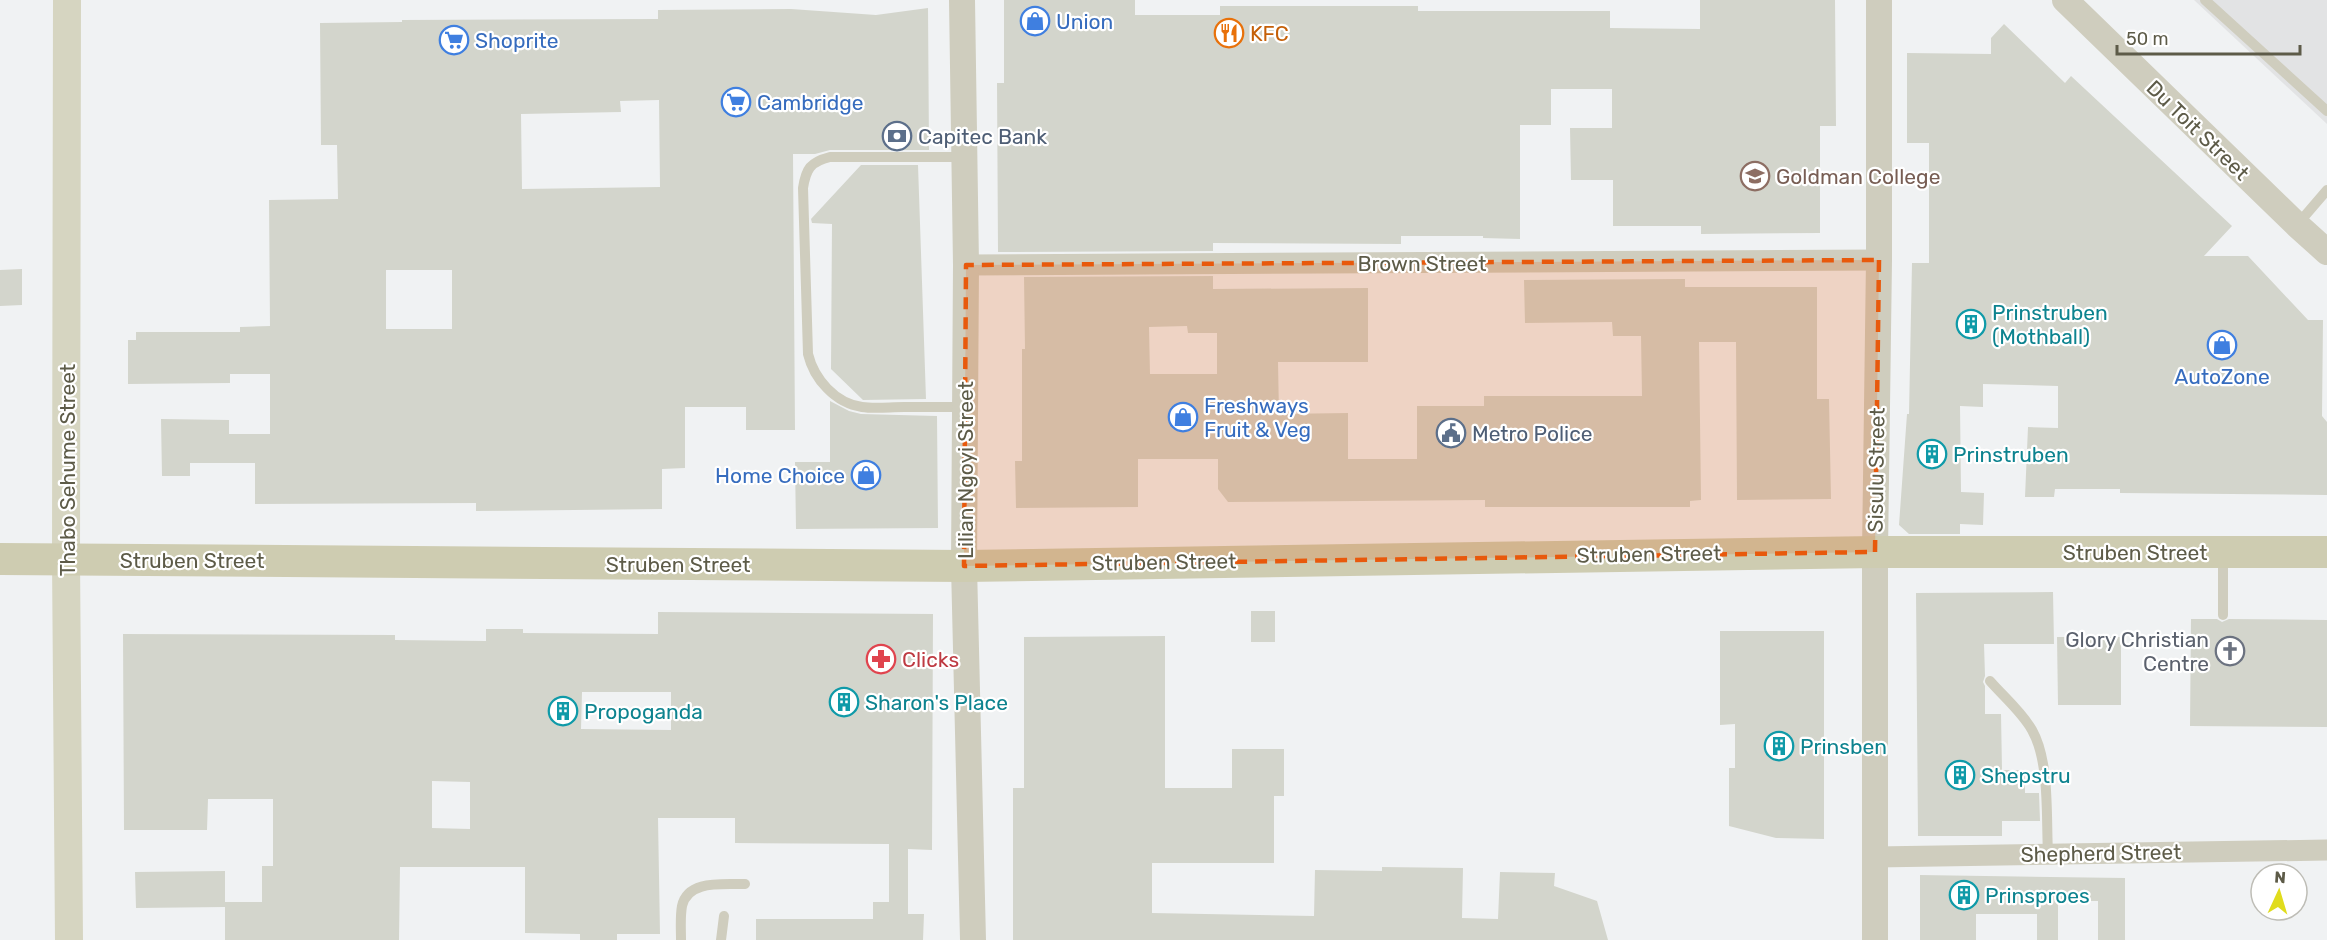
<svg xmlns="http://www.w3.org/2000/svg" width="2327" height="940" viewBox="0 0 2327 940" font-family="Rubik,sans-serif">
<rect width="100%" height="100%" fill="#f0f2f3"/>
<polygon fill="#e2e3e4" points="2194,0 2327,0 2327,124"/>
<g fill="#d3d5cc" fill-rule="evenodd">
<polygon points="1004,0 1135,0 1135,15 1220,15 1220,6 1418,6 1418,11 1610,11 1610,28 1700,29 1700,0 1835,0 1836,126 1820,126 1820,233 1701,234 1701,226 1613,226 1613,180 1571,180 1570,128 1612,128 1612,89 1551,89 1551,125 1520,125 1520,239 1483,238 1483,236 1401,236 1401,244 1213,243 1213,251 998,252 997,83 1004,83"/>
<path d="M928,8L929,150H830L815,154H793L795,430H746V407H685V468L662,469V509L476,511V503L255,504V463H190V476H162L161,419L229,420V434H270V374H230V383L128,384V340H136V332H240V327L270,326L269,200L338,199L337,145H321L320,23L402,22V20L658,19V10L791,9L876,15ZM659,100L660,187L522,189L521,114L621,112L620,101ZM386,270H452V329H386Z"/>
<polygon points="2004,24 2065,83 2071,76 2232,226 2204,256 2248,256 2308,320 2323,320 2322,416 2327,422 2327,495 2120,493 2120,489 2055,489 2054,497 2025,497 2028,427 2058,428 2058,386 1983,384 1983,407 1960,406 1961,492 1984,493 1983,525 1960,524 1960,534 1909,534 1899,525 1907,414 1909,414 1912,263 1929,263 1929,143 1907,143 1907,53 1991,54 1991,38"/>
<polygon points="861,165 918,165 926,399 863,400 831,369 832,224 812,223 811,219"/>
<polygon points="22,269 22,305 0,306 0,270"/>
<path d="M1213,276V289L1368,288V362H1278L1279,414L1348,413V459H1417V406H1484V396H1642L1641,336H1613L1612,322L1525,323L1524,280L1685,279V287H1817V399H1829L1831,499L1737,500L1736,342H1699L1701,500L1690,501V507H1485V500L1228,502L1218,489V459H1138V507L1016,508L1015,461H1022V349H1025L1024,277ZM1187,326L1188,333H1217V374H1150L1149,327Z"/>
<polygon points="830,401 849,411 861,414 937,416 938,528 796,529 795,462 830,462"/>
<polygon points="2053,592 2054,644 1984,644 1985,676 1983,682 1985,686 1985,714 2001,714 2002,770 2025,770 2025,793 2039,793 2040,821 2002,821 2002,836 1918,836 1916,593"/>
<rect x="1251" y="611" width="24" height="31"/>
<path d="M658,612L933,614L932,850L908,849V914H924L923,940H756V919H873V902H889V844L735,843V818H658L660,934H617V940H580V934L525,933V867H400L399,940H225V907L136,908L135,872L225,871V905V902H262V866H273V799H208L207,830H124L123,634L395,635V640L486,641V629H523V633L658,634ZM582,692H671V730L581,729ZM432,781L470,782V829L432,828Z"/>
<polygon points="2191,619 2217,619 2222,622 2229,619 2327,620 2327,727 2190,726"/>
<polygon points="1720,631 1824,631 1824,839 1776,838 1729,826 1729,768 1735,768 1735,724 1720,725"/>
<polygon points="1165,636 1165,788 1232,788 1232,749 1284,749 1284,796 1274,796 1274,863 1152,863 1152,913 1314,916 1315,870 1382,871 1382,867 1463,868 1462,918 1498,919 1500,872 1555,873 1554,886 1597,901 1608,940 1013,940 1013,788 1024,788 1024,637"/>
<polygon points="2057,637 2121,637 2121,705 2058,705"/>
<polygon points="1920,875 2125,878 2125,940 2098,940 2098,901 2058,901 2058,940 2037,940 2037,914 1976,914 1976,940 1920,940"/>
</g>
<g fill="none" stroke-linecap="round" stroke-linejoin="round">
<g stroke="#cfcdbe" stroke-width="10">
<polyline points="2205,0 2327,111"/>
<path d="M964,157H830C810,162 806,169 803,188L808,354C814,379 835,403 862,407C875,409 890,407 904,407C924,407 944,407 964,407"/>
<polyline points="2297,225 2327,190"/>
<polyline points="2223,555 2223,615"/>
<path d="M1990,681C2003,696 2022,712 2032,730C2050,762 2046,816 2048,853"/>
<path d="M681,940C681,929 680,917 682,906C688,879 724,885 745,884"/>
<polyline points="721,940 724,916"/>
</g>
<g stroke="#cfcdbe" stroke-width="21">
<polyline points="966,265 1879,260"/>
<polyline points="1875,857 2327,850"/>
</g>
<g stroke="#cfcdbe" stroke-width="26">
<polyline points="962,0 966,265 964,566 973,940"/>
<polyline points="2065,0 2297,225 2327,252"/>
<polyline points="1875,940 1875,552 1879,260 1879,0"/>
</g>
<polyline stroke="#d6d5c1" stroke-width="28" points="67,0 66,559 69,940"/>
<polyline stroke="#ceccb1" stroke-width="32" points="0,559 964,566 1875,552 2327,552"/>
</g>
<path fill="#e8590c" fill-opacity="0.2" stroke="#e8590c" stroke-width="4.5" stroke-dasharray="12 8" stroke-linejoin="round" d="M1879,260L1875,552L964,566L966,265Z"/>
<defs>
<g id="shop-ring" transform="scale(1.5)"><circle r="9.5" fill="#fff" stroke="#3f7fe0" stroke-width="1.5"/><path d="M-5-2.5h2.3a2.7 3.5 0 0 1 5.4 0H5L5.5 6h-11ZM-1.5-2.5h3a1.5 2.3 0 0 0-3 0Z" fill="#3f7fe0"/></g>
<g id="restaurant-ring" transform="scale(1.5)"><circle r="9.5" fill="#fff" stroke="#e8710a" stroke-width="1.5"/><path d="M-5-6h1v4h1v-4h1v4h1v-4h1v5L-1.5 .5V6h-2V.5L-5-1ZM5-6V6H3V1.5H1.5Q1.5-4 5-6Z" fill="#e8710a"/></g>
<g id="supermarket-ring" transform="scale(1.5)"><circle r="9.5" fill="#fff" stroke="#3f7fe0" stroke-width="1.5"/><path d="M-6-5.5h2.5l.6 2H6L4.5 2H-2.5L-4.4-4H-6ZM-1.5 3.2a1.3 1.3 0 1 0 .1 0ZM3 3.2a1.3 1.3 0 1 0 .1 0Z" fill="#3f7fe0"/></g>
<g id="bank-ring" transform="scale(1.5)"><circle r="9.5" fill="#fff" stroke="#5c6f8a" stroke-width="1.5"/><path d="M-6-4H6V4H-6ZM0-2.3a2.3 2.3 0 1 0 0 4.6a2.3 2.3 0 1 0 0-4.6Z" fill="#5c6f8a"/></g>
<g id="university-ring" transform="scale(1.5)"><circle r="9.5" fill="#fff" stroke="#8d6e63" stroke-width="1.5"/><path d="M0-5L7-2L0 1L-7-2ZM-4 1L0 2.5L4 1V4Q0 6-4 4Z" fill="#8d6e63"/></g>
<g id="building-ring" transform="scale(1.5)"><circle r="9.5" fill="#fff" stroke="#0f9aa8" stroke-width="1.5"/><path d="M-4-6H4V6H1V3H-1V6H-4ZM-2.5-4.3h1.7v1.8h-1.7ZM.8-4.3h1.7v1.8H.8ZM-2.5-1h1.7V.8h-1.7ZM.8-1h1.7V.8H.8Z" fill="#0f9aa8"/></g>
<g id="civic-ring" transform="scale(1.5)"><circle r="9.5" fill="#fff" stroke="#5c6f8a" stroke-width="1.5"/><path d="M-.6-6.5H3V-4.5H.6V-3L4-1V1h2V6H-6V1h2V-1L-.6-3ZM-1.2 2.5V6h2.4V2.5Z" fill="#5c6f8a"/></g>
<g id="church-ring" transform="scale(1.5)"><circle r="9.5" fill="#fff" stroke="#6b7280" stroke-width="1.5"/><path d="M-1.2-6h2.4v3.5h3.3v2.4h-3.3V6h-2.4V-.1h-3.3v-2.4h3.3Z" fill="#6b7280"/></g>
<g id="pharmacy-ring" transform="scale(1.5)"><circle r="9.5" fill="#fff" stroke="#e0444e" stroke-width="1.5"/><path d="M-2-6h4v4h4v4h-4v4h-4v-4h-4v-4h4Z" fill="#e0444e"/></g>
</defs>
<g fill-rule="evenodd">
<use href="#shop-ring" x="1035" y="21"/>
<use href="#restaurant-ring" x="1229" y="33"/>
<use href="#supermarket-ring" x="454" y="40"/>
<use href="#supermarket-ring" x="736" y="102"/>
<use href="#bank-ring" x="897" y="136"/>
<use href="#university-ring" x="1755" y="176"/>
<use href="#building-ring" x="1971" y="324"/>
<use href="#shop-ring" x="2222" y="345"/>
<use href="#shop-ring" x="1183" y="417"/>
<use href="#civic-ring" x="1451" y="433"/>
<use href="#building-ring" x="1932" y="454"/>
<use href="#shop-ring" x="866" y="475"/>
<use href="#church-ring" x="2230" y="651"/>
<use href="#pharmacy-ring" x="881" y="659"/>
<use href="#building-ring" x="844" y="702"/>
<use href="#building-ring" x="563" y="711"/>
<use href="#building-ring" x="1779" y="746"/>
<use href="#building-ring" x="1960" y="775"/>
<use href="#building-ring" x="1964" y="895"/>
</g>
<g text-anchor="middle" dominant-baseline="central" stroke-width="4.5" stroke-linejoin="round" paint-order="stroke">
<g font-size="21" fill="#366cbe" stroke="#fff" text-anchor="start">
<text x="1056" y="21">Union</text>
<text x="475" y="40">Shoprite</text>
<text x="757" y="102">Cambridge</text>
<text x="2222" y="376" text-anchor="middle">AutoZone</text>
<text x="1204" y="405">Freshways<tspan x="1204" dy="24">Fruit &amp; Veg</tspan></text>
<text x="845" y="475" text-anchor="end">Home Choice</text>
</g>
<g font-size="21" fill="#c56008" stroke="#fff" text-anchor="start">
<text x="1250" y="33">KFC</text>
</g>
<g font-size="21" fill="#5d5b48" stroke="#fff">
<text transform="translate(2198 130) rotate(44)">Du Toit Street</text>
<text x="1422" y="263">Brown Street</text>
<text transform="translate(67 470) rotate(-90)">Thabo Sehume Street</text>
<text transform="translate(965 470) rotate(-90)">Lilian Ngoyi Street</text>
<text transform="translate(1876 470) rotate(-89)">Sisulu Street</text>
<text x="2135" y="552">Struben Street</text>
<text transform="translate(1649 554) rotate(-1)">Struben Street</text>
<text x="192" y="560">Struben Street</text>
<text transform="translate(1164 562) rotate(-1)">Struben Street</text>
<text x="678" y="564">Struben Street</text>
<text transform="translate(2101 853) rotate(-1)">Shepherd Street</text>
</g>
<g font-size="21" fill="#4e5e75" stroke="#fff" text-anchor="start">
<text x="918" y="136">Capitec Bank</text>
<text x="1472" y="433">Metro Police</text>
</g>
<g font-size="21" fill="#785e54" stroke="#fff" text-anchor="start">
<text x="1776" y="176">Goldman College</text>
</g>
<g font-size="21" fill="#0d838f" stroke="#fff" text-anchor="start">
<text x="1992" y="312">Prinstruben<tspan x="1992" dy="24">(Mothball)</tspan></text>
<text x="1953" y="454">Prinstruben</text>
<text x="865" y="702">Sharon's Place</text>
<text x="584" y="711">Propoganda</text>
<text x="1800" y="746">Prinsben</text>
<text x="1981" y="775">Shepstru</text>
<text x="1985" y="895">Prinsproes</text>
</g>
<g font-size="21" fill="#5b616d" stroke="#fff" text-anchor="end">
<text x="2209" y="639">Glory Christian<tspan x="2209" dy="24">Centre</tspan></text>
</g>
<g font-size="21" fill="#be3a42" stroke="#fff" text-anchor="start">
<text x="902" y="659">Clicks</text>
</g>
</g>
<g transform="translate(2279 892) rotate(4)"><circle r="28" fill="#ffffff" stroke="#bebdb6" stroke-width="1.5"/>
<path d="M0-4.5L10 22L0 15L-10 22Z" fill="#e0dc1d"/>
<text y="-9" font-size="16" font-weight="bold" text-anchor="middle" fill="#5d5b48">N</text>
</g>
<path d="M2117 45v9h183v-9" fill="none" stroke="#5d5b48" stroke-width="3"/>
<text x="2126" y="45" font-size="18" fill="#5d5b48" stroke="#ffffff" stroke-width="4.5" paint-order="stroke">50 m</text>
</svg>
